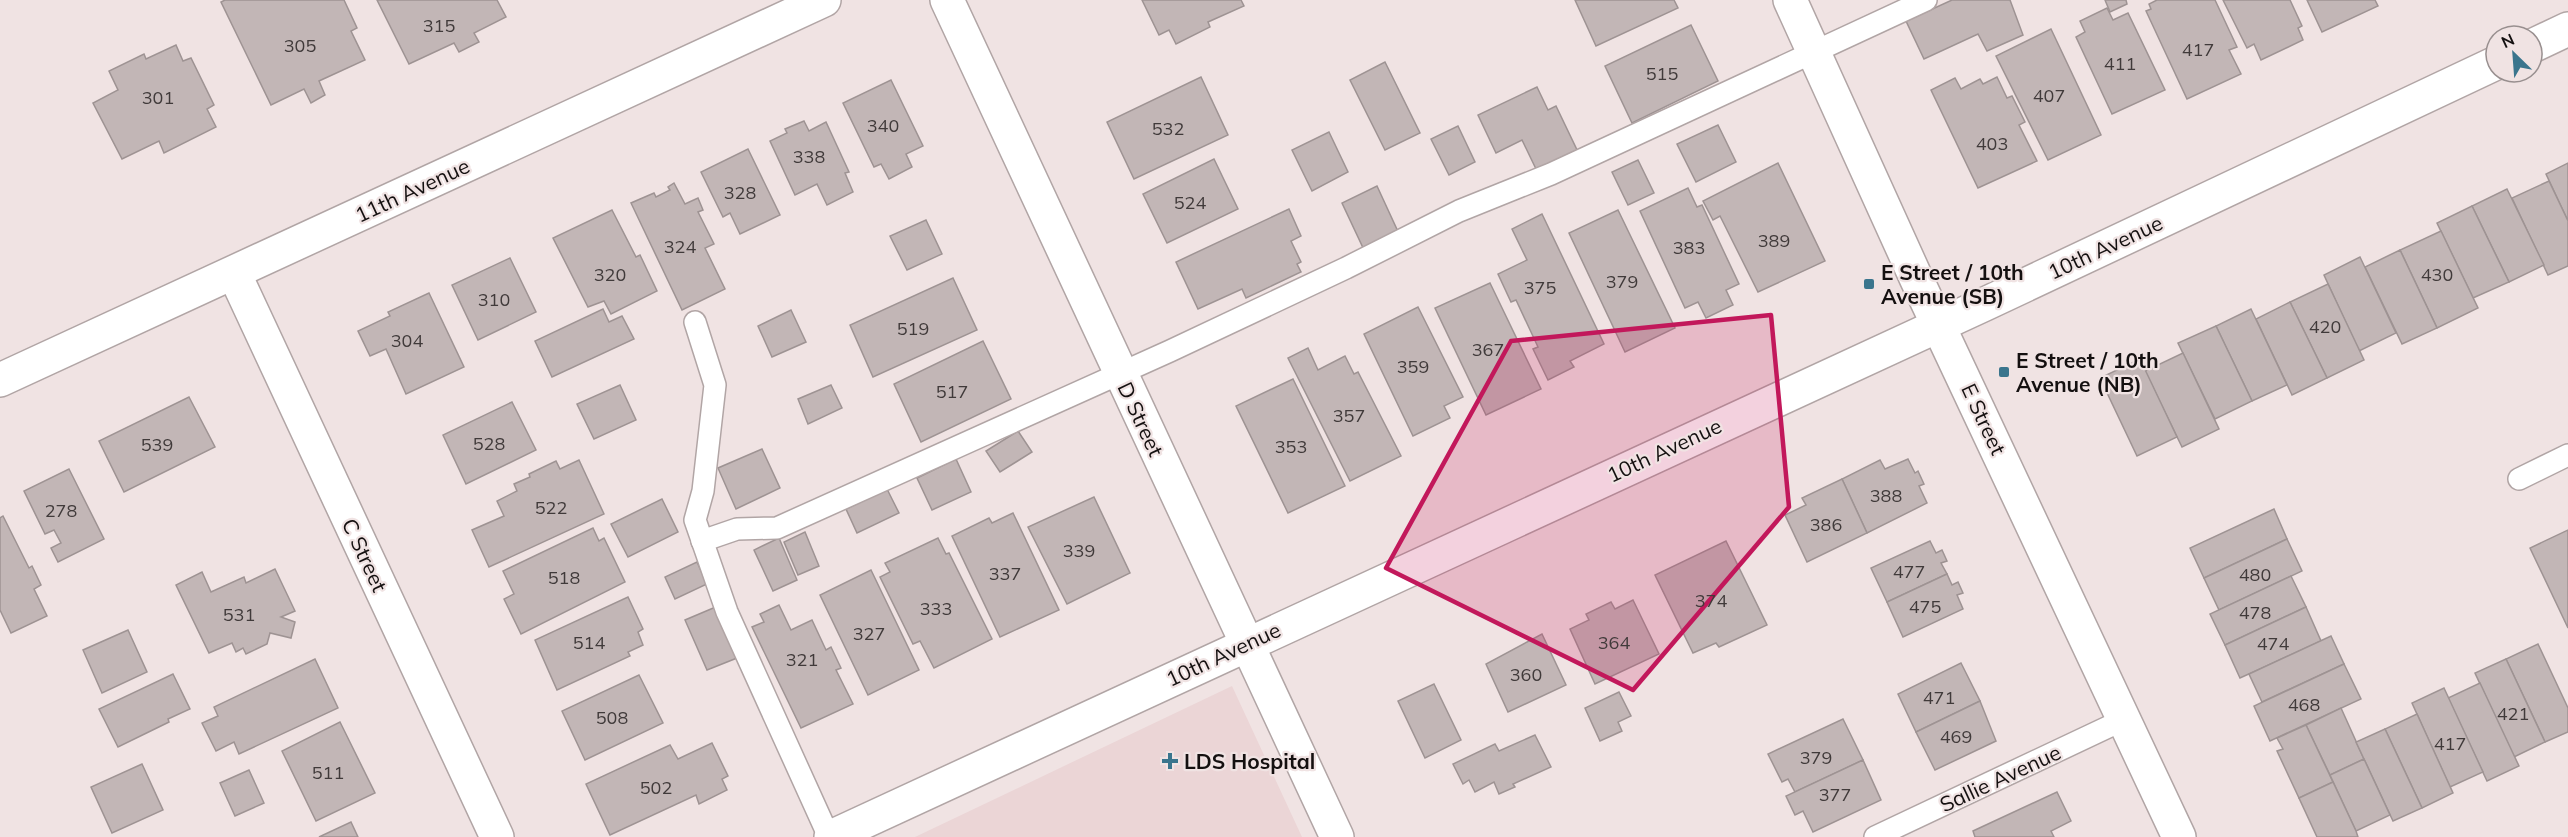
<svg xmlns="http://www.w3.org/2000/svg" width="2568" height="837" viewBox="0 0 2568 837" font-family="Mulish,sans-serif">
<rect width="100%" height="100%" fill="#f0e3e3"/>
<polygon fill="#ebd5d6" points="1232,686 1302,837 915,837"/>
<g fill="#c2b6b6" stroke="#9e9393" stroke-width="1.5">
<polygon points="225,0 344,0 357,28 351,31 365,60 319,81 325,95 311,103 304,89 271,105 221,2"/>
<polygon points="377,0 497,0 506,17 474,33 479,42 459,52 454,43 409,64"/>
<polygon points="1142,0 1241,0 1244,6 1208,22 1210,27 1176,44 1169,30 1159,35"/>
<polygon points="1575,0 1674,0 1678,8 1596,46"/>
<polygon points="1952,0 2010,0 2023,35 1987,51 1978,34 1924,59 1906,21"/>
<polygon points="2105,0 2126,0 2127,4 2110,12"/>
<polygon points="2157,0 2215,0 2237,47 2229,50 2241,74 2187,99 2146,11 2151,9 2149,4"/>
<polygon points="2223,0 2290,0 2302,26 2298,28 2303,40 2261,60 2254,44 2247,48"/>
<polygon points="2307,0 2375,0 2378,6 2322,32"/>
<polygon points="2107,8 2113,20 2128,13 2165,90 2112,114 2076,37 2085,32 2080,21"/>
<polygon points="1691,25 1718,81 1632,123 1605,66"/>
<polygon points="2051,29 2101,135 2048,160 1996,56"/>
<polygon points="176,45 183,61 191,58 214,105 207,109 216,127 164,153 159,141 122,159 93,103 118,90 109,71 144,54 146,59"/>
<polygon points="1385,62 1420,133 1385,150 1350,80"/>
<polygon points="1201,77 1228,135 1134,179 1107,122"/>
<polygon points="1997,77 2007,98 2012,96 2025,122 2019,125 2037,161 1978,188 1931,90 1955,78 1961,89 1980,79 1983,84"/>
<polygon points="891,80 923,146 906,154 912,167 889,179 881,164 874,167 843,103"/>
<polygon points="1537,87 1548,110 1556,106 1578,152 1537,171 1522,140 1496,153 1478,115"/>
<polygon points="804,121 809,131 826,122 849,172 845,173 853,192 827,205 817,184 795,195 770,141 787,133 785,129"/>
<polygon points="1718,125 1736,162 1696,182 1677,144"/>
<polygon points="1458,126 1475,162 1449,175 1431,139"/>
<polygon points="1329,132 1348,172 1312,191 1292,150"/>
<polygon points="748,149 780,215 740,234 730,213 723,217 701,172"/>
<polygon points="1214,159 1238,209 1167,243 1143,194"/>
<polygon points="1638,160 1654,193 1628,205 1612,172"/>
<polygon points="1778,163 1825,261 1758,292 1720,216 1713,220 1703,201"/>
<polygon points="2568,163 2568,221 2546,174"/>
<polygon points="2549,181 2568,221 2568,266 2548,275 2512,198"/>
<polygon points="674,183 685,204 698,198 703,210 698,212 714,244 705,248 725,289 682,310 631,203 654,193 656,197 670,190 668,187"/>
<polygon points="1377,186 1400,236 1365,252 1342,203"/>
<polygon points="1688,188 1697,207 1702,205 1739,284 1726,290 1733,305 1706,318 1698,302 1685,308 1640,211"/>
<polygon points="2507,189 2544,265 2509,282 2472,206"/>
<polygon points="2472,206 2509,282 2473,298 2437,223"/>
<polygon points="1289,209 1301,236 1291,241 1301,262 1297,264 1301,272 1246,298 1242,289 1198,309 1176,262"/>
<polygon points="612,210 636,257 640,255 657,291 611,314 604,301 588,307 553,238"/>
<polygon points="1618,210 1675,328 1625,352 1569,233"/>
<polygon points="1542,214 1604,344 1570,361 1574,367 1548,380 1533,349 1538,347 1516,300 1511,302 1498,274 1527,260 1512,229"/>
<polygon points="926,220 942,254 907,270 890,236"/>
<polygon points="2441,231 2478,308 2437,328 2400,250"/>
<polygon points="2400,250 2437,328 2402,344 2365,267"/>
<polygon points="2360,257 2396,333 2359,351 2324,275"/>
<polygon points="510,258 536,312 478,340 452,285"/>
<polygon points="953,278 977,330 873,377 850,325"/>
<polygon points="1490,283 1541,389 1486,415 1435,308"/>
<polygon points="2328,284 2364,360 2327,378 2290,302"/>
<polygon points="429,293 464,367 406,394 386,349 370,356 358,331 390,316 388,312"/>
<polygon points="2290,302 2327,378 2292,395 2256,319"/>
<polygon points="1418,307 1463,397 1444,406 1450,418 1413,436 1364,334"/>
<polygon points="603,309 609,322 622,316 634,339 552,377 535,341"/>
<polygon points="2251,309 2287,385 2252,401 2216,326"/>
<polygon points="791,310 806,342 772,357 758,326"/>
<polygon points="2216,326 2252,401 2215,419 2178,343"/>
<polygon points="983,341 1011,399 921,442 894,384"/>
<polygon points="1308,348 1318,370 1345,356 1354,374 1358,372 1401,456 1350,481 1288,358"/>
<polygon points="2183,353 2219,429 2182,447 2145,371"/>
<polygon points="2140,359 2177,437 2137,456 2100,378"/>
<polygon points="1293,379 1345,486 1288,513 1236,406"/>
<polygon points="620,385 636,420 594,439 577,404"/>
<polygon points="831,385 842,408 808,424 798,399"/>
<polygon points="189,397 215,447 124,492 99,441"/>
<polygon points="512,402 536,450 466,484 443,435"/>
<polygon points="1018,431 1032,452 1000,472 986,451"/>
<polygon points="762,449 780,488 736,509 718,468"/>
<polygon points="956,459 971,492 932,510 917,478"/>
<polygon points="1908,459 1915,473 1918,471 1924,484 1919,486 1927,503 1867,533 1842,479 1880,460 1885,469"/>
<polygon points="579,460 604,514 489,567 472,530 504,516 497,501 517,491 514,484 530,477 529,474 556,461 560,469"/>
<polygon points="69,469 104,539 58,562 51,548 61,543 54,530 45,534 24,491"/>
<polygon points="1842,479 1867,533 1807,562 1785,515 1806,505 1802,498"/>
<polygon points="887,489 899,513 857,533 846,509"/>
<polygon points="1094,497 1130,573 1067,604 1028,527"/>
<polygon points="662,499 678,532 628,557 611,524"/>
<polygon points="2274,509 2287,539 2204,578 2190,548"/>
<polygon points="1013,513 1059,610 1000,637 952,536 989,518 992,523"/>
<polygon points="3,516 29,568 32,566 41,585 34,589 47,616 11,633 0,610 0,518"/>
<polygon points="593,528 599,541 604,538 625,582 521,634 504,599 514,594 503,571"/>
<polygon points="2568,530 2568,628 2530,548"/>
<polygon points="805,532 819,566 798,575 784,542"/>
<polygon points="779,538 797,580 773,591 754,550"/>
<polygon points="938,538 946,554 949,553 992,639 934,668 920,641 913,644 880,577 890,572 885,563"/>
<polygon points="2287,539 2302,571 2219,610 2204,578"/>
<polygon points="1726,541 1767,625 1719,647 1716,643 1693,653 1655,575"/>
<polygon points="1930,541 1936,553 1942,550 1947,561 1941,563 1947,574 1887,602 1871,568"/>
<polygon points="697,562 707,584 675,599 665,577"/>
<polygon points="275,569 295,611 281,617 295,622 291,638 270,633 267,644 246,654 243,648 236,652 232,643 209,653 176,585 202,572 211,592 244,577 246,583"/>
<polygon points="871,570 919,670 868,695 820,595"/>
<polygon points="1947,574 1952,585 1958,582 1963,593 1957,595 1963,609 1903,637 1887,602"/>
<polygon points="2291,576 2306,607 2225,645 2210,614"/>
<polygon points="628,597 643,629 638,632 643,645 628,652 630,656 557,690 535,640"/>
<polygon points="1633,600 1659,654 1595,684 1570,629 1589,620 1586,614 1611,602 1615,609"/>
<polygon points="779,605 791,630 812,620 826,650 831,647 841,668 836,670 853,704 801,728 752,627 764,622 760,614"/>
<polygon points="718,606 742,656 707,670 685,620"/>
<polygon points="2306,607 2321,641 2240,678 2225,645"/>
<polygon points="128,630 147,672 102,693 83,650"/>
<polygon points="1542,634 1566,685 1508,712 1486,664"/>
<polygon points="2331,636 2344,664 2262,702 2249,674"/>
<polygon points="2538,644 2568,708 2568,732 2545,742 2506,659"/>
<polygon points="315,659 338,708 239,754 234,742 216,751 202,723 218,716 214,707"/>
<polygon points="2506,659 2545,742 2514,757 2475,673"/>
<polygon points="1961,663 1980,701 1916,732 1898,694"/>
<polygon points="2344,664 2361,699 2270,741 2254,706"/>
<polygon points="173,674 190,709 168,719 169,722 118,747 99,709"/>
<polygon points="639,675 663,723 585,760 562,711"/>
<polygon points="2480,683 2519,766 2487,781 2448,698"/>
<polygon points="1434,684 1461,740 1425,758 1398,701"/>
<polygon points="2444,688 2483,772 2450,787 2412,703"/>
<polygon points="1619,692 1631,716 1618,722 1622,731 1600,741 1585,708"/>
<polygon points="1980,701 1996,741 1935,770 1916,732"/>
<polygon points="2341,708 2364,759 2330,775 2306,725"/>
<polygon points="2417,714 2453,793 2422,808 2385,729"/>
<polygon points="1843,719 1863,760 1795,792 1788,779 1782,782 1768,754"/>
<polygon points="340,722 375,793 316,821 282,751"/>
<polygon points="2306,725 2333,782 2299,798 2277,751 2283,749 2277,738"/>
<polygon points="2385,729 2422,808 2393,821 2356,742"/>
<polygon points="1535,735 1551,767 1513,784 1515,787 1499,794 1494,782 1475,792 1469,780 1463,784 1453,764 1495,744 1499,751"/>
<polygon points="712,743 728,776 722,779 727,790 699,804 696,795 610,835 586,784 670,745 678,759"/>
<polygon points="2364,759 2390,815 2356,831 2330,775"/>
<polygon points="1863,760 1881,800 1813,832 1803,811 1795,815 1786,796"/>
<polygon points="142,764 163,810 112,833 91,787"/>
<polygon points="249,770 264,803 235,816 220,783"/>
<polygon points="2333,782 2356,831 2358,837 2317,837 2299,798"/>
<polygon points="2057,792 2071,821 2051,831 2054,837 1975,837 1973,831"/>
<polygon points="351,822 358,837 319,837"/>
</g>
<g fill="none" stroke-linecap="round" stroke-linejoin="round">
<g stroke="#b1a5a5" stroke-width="24">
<g id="service">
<polyline points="695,322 715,385 703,491 695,520 727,612 829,837"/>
<polyline points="2519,479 2568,455"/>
<polyline points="702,541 737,529 777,528 1170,351 1346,268 1459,211 1551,174 1926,0"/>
<polyline points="1875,837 2125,719"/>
</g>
</g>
<g stroke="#b1a5a5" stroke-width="36">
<g id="minor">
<polyline points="947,0 1337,837"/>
<polyline points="2532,46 2568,29"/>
<polyline points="234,273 497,837"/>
<polyline points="831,837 1985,304 2496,63"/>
</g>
</g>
<g stroke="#b1a5a5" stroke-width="36">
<g id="tertiary">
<polyline points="1790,0 1917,280 2179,837"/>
<polyline points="0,380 824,0"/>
</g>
</g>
<use href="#service" stroke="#fff" stroke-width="21"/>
<use href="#minor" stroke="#fff" stroke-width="33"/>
<use href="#tertiary" stroke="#fff" stroke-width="33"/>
</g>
<path fill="#c2185b" fill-opacity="0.2" stroke="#c2185b" stroke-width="4.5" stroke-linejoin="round" d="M1771,315L1789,507L1633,690L1386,568L1511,341Z"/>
<g fill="#3a758d" stroke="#f0e3e3" stroke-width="2">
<rect x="1863" y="278" width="12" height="12" rx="3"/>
<rect x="1998" y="366" width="12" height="12" rx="3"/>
<path d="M1167 752h6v6h6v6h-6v6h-6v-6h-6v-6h6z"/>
</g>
<g text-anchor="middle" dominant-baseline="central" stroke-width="4.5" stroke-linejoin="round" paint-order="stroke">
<g font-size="18" fill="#403a3a">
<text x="439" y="25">315</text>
<text x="300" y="45">305</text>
<text x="2198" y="49">417</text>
<text x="2120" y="63">411</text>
<text x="1662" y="73">515</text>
<text x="2049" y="95">407</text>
<text x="158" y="97">301</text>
<text x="883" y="125">340</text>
<text x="1168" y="128">532</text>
<text x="1992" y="143">403</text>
<text x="809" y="156">338</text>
<text x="740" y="192">328</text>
<text x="1190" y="202">524</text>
<text x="1774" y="240">389</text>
<text x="680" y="246">324</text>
<text x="1689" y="247">383</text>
<text x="610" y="274">320</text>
<text x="2437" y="274">430</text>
<text x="1622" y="281">379</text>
<text x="1540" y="287">375</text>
<text x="494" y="299">310</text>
<text x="2325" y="326">420</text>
<text x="913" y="328">519</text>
<text x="407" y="340">304</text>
<text x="1488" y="349">367</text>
<text x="1413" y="366">359</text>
<text x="952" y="391">517</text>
<text x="1349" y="415">357</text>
<text x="489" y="443">528</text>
<text x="157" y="444">539</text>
<text x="1291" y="446">353</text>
<text x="1886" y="495">388</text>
<text x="551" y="507">522</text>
<text x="61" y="510">278</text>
<text x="1826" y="524">386</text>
<text x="1079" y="550">339</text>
<text x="1909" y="571">477</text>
<text x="1005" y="573">337</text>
<text x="2255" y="574">480</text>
<text x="564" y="577">518</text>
<text x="1711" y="600">374</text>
<text x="1925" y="606">475</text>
<text x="936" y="608">333</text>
<text x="2255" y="612">478</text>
<text x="239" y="614">531</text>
<text x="869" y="633">327</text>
<text x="589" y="642">514</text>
<text x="1614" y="642">364</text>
<text x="2273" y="643">474</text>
<text x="802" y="659">321</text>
<text x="1526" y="674">360</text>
<text x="1939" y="697">471</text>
<text x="2304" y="704">468</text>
<text x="2513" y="713">421</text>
<text x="612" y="717">508</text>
<text x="1956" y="736">469</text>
<text x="2450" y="743">417</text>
<text x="1816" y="757">379</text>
<text x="328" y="772">511</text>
<text x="656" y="787">502</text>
<text x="1835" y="794">377</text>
</g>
<g font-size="21" fill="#141010" stroke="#f0e3e3">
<text transform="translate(412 190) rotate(-25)">11th Avenue</text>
<text transform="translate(2105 247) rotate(-25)">10th Avenue</text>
<text transform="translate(1141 419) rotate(65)">D Street</text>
<text transform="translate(1984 419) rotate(65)">E Street</text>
<text transform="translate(1664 450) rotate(-25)">10th Avenue</text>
<text transform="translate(365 555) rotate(65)">C Street</text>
<text transform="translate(1223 654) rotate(-25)">10th Avenue</text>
<text transform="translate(2000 778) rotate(-25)">Sallie Avenue</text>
</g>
<g font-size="21" font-weight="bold" fill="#141010" stroke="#f0e3e3" text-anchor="start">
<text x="1881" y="272">E Street / 10th<tspan x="1881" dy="24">Avenue (SB)</tspan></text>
<text x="2016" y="360">E Street / 10th<tspan x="2016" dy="24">Avenue (NB)</tspan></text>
<text x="1184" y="761">LDS Hospital</text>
</g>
</g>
<g transform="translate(2514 54) rotate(335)"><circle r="28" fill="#f0e3e3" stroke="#988f8f" stroke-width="1.5"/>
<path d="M0-4.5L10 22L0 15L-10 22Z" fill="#3a758d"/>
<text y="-9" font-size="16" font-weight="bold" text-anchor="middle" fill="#141010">N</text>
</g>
</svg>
